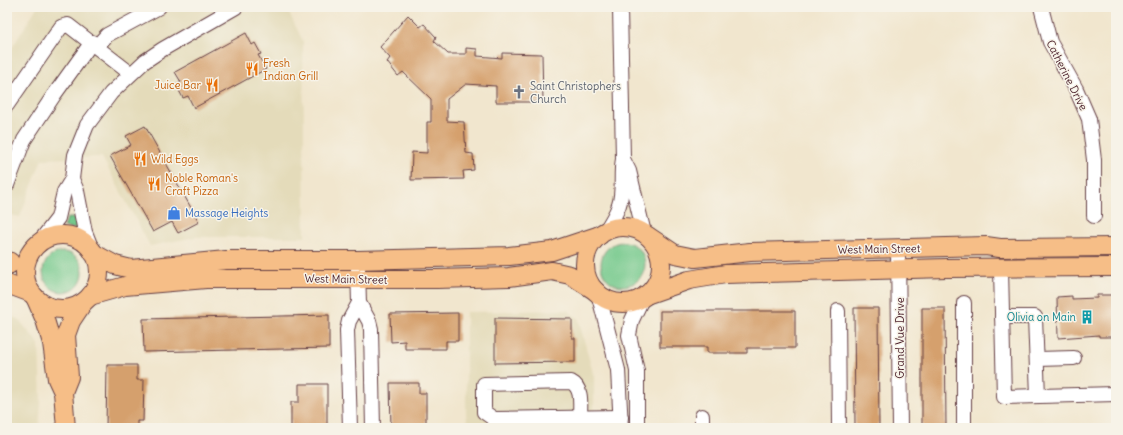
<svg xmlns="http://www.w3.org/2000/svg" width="1123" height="435" viewBox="0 0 1123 435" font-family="Delius,sans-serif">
<rect width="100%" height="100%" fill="#f7f3e8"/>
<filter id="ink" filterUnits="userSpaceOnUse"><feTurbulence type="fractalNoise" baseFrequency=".025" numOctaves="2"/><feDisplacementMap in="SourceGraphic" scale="8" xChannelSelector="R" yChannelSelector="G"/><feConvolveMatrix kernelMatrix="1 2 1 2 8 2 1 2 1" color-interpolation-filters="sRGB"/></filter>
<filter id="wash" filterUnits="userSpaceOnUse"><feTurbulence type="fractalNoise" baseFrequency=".012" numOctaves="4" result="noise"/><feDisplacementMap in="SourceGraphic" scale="16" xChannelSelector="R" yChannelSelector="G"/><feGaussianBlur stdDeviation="0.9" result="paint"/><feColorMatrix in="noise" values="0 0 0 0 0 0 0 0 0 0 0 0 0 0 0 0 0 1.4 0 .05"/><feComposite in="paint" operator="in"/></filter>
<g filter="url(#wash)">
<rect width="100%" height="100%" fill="#f1e6ce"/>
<g fill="#e4dbba">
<polygon points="37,7 286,7 303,41 305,237 195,237 150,246 102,157 42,159 20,217 7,214 7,56"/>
<polygon points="567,310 578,318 594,377 594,428 468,428 466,413 466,312"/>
<polygon points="7,316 18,319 39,344 41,402 39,428 7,428"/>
</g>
<g fill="#75c98c" stroke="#60745c">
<polygon points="67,218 76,218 77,229 64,227"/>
<circle cx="623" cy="264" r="22"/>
<circle cx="63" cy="272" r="20"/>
</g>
<g id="blocks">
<g fill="#d5a06d">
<polygon points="408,15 420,27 424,24 436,37 434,41 448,54 466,54 466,48 477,49 477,56 502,58 502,53 542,54 543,102 496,102 496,86 466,84 447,99 447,121 464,122 466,153 473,154 474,170 463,171 464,179 411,180 412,152 427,153 427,122 431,122 431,99 403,72 398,76 387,62 390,58 380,47"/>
<polygon points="246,33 252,45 255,43 261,54 258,55 266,69 194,108 188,96 183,98 176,85 181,82 175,72"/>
<polygon points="145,126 199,222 178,233 172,222 153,232 110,156 131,145 126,136"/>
<polygon points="1097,295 1113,295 1113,298 1116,298 1116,335 1113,335 1113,337 1099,337 1099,335 1058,338 1057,297 1072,296 1072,299 1097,298"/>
<polygon points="854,308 878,308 879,428 855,428"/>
<polygon points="922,308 945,308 946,428 922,428"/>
<polygon points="660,311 795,311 795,348 747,348 747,353 707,353 707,347 660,347"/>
<polygon points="458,313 458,341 446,341 446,349 405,349 405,341 391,342 390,314"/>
<polygon points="329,315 329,348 144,352 143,319"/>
<polygon points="495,318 572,319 572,338 575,338 575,362 495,363"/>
<polygon points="107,365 137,365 137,380 144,380 143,421 137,421 137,428 106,428"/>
<polygon points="390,383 419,383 419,393 426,393 426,428 391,428"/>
<polygon points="299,384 327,384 327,428 291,428 291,402 299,402"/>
</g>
</g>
</g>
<g filter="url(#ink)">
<use href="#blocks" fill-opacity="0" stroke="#633d43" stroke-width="1"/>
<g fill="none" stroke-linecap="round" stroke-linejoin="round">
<g stroke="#633d43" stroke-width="16">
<g id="minor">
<polyline points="1041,7 1050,42 1076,89 1089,119 1094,160 1094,216"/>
<polyline points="97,46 107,35 159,7"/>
<polyline points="7,105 61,27 68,25 130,73"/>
<polyline points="624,161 629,171 644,233"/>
<polyline points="7,185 24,140 54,95 92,42"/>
<path d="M604,233C610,224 616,215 619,205C624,191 620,174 623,159L620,7"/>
<polyline points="37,245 58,218 64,192 72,179"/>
<polyline points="898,248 900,428"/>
<polyline points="93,252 85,232 77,191 72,179 75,155 87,125 111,93 145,61 163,49 236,7"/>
<polyline points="1001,269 1004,397 1116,394"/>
<polyline points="598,293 618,370 621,428"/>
<polyline points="359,303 369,321 371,329 373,428"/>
<polyline points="964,303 964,428"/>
<polyline points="838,311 839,428"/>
<polyline points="1002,317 1035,317 1038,396"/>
<polyline points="1037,359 1074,358"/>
<polyline points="702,416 702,428"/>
<path d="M580,417C580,405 583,388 571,382L484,384V412L494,419L621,417"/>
<polyline points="350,428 347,330 349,321 359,303 358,269"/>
<polyline points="637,428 637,371 629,335 632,320 643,297"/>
</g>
</g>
<g stroke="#633d43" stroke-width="20">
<g id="major">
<circle cx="623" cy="265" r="38"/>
<circle cx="62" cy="272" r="37"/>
<polyline points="648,236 675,254 695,258 750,252 986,246 1000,248 1116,247"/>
<polyline points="93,253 115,265 131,269 226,260 358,260 509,256 552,251 600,235"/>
<polyline points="7,284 31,293"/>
<polyline points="646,295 689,280 726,274 947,268 1116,267"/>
<polyline points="90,296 125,286 206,279 437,279 509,277 552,271 570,275 597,292"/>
<polyline points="35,297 45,320 52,343 57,379 63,392 66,428"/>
<polyline points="63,392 69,377 66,335 71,321 83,303"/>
</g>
</g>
<g stroke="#633d43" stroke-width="23">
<polyline id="highway" points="7,262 9,263"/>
</g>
<use href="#minor" stroke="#fff" stroke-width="14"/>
<use href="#major" stroke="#f6be87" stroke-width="18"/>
<use href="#highway" stroke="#f6be87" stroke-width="21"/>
</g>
</g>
<defs>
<g id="restaurant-bare" transform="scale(1.08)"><path d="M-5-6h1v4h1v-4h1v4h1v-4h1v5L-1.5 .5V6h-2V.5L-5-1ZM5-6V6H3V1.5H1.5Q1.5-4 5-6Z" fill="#e8710a" stroke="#f7f3e8" stroke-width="2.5" paint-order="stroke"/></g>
<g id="church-bare" transform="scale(1.08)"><path d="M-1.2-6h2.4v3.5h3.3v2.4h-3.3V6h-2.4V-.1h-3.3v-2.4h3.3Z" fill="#6b7280" stroke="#f7f3e8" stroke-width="2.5" paint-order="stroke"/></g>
<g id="shop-bare" transform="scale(1.08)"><path d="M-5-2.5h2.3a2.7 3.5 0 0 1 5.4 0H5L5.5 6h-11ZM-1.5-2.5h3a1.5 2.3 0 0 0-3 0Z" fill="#3f7fe0" stroke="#f7f3e8" stroke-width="2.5" paint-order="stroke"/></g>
<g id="building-bare" transform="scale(1.08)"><path d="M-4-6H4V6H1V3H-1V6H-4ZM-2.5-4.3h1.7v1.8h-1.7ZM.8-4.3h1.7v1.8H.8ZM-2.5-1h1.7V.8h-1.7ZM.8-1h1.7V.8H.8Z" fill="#0f9aa8" stroke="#f7f3e8" stroke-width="2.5" paint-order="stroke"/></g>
</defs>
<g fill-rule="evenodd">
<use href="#restaurant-bare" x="252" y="69"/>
<use href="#restaurant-bare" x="212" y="85"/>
<use href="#church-bare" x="519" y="92"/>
<use href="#restaurant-bare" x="140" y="159"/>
<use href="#restaurant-bare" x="154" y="184"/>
<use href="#shop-bare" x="174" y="213"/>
<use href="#building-bare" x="1087" y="317"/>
</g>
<g text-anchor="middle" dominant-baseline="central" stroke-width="3" stroke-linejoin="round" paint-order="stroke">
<g font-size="11" fill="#c56008" stroke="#f7f3e8" text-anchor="start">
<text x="263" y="63">Fresh<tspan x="263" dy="13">Indian Grill</tspan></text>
<text x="201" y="85" text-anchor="end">Juice Bar</text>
<text x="151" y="159">Wild Eggs</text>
<text x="165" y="178">Noble Roman's<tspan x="165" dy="13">Craft Pizza</tspan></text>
</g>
<g font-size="11" fill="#4a1f2b" stroke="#f7f3e8">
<text transform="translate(1067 75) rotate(63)">Catherine Drive</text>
<text transform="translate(879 249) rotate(-1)">West Main Street</text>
<text transform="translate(346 279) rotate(1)">West Main Street</text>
<text transform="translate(900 338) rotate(-90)">Grand Vue Drive</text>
</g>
<g font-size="11" fill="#5b616d" stroke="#f7f3e8" text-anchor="start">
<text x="530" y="86">Saint Christophers<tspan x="530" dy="13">Church</tspan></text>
</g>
<g font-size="11" fill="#366cbe" stroke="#f7f3e8" text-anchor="start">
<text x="185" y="213">Massage Heights</text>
</g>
<g font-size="11" fill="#0d838f" stroke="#f7f3e8" text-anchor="end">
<text x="1076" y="317">Olivia on Main</text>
</g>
</g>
<rect width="1123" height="435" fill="none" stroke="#f7f3e8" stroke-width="24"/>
</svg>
